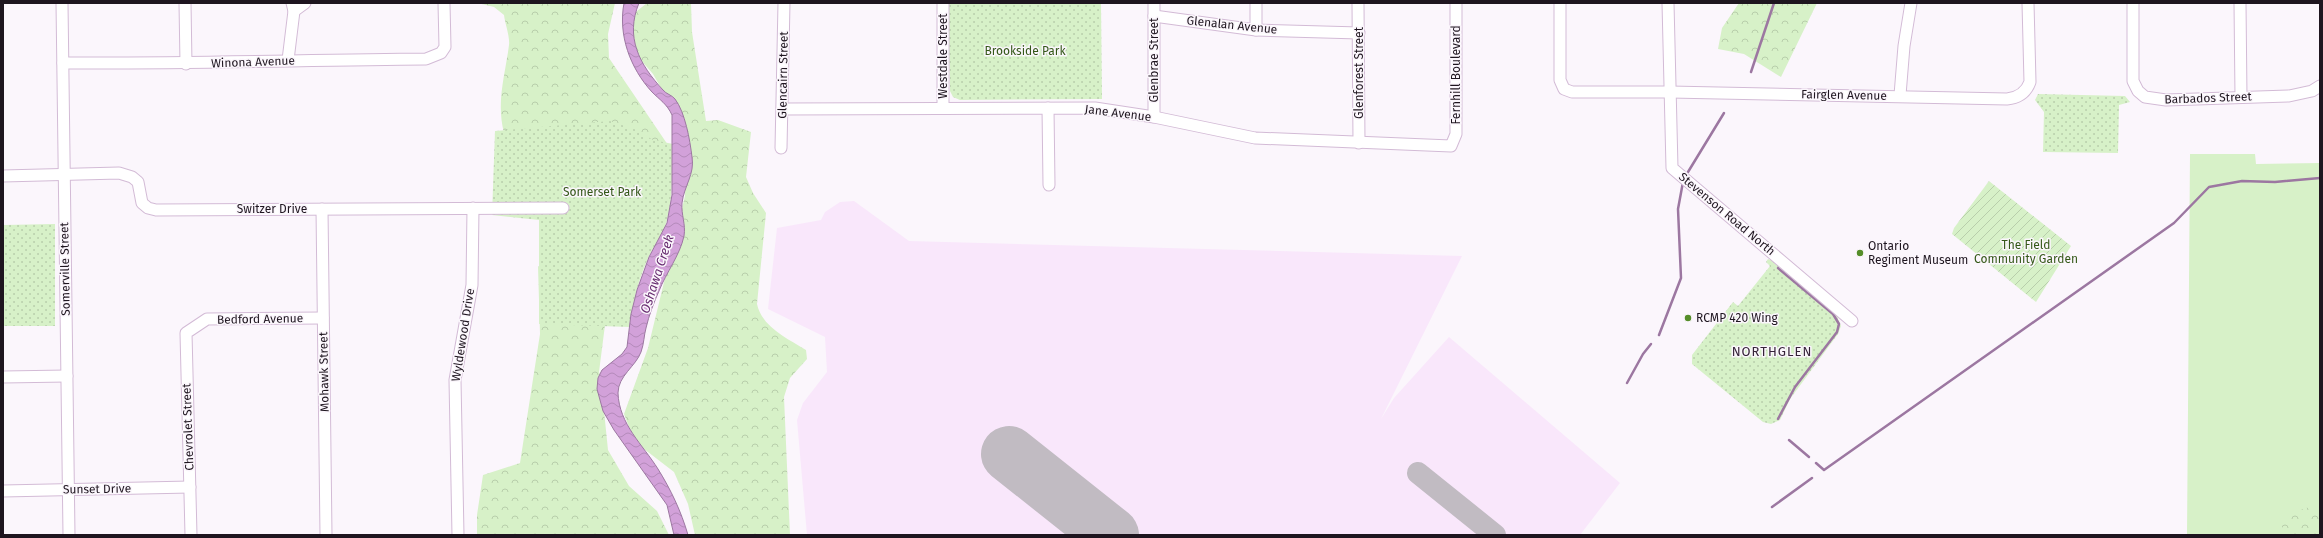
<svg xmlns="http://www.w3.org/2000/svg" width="2323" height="538" viewBox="0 0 2323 538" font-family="'Fira Sans',sans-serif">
<defs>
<pattern id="forest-crowns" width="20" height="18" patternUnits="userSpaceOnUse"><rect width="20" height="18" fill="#d7f1c8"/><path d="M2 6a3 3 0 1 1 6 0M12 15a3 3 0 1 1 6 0" fill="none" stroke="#b8ceab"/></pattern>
<pattern id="park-dots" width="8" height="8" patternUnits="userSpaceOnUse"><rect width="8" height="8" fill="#d7f1c8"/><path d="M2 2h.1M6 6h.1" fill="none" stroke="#b8ceab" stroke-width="1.8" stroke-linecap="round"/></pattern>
<pattern id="garden-furrows" width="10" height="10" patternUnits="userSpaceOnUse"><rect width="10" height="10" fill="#d7f1c8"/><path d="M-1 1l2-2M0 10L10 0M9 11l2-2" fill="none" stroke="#b8ceab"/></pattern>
<pattern id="water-waves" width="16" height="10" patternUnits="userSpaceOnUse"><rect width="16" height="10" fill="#d2a1d9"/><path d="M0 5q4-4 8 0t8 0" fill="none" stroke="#b48aba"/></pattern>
</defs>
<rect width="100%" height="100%" fill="#fbf6fc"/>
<polygon fill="#f9e7fb" points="854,201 909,241 1462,256 1381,419 1394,398 1449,337 1620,483 1580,535 807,535 797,420 803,403 827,372 825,337 768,309 777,228 821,220 825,212 840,202"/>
<polygon fill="#d7f1c8" points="2190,154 2255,154 2256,164 2320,163 2320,535 2187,535"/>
<g fill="url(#forest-crowns)">
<path d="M478,3H615L608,34L609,58L670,148L504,133C496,102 505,76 509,45C510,36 505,24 504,15L494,7Z"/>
<path d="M647,3H691L692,32L706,121L718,120L751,132L746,177L753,193L766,213L757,304C762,327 787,338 806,350L807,359L790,378L784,397L790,535H695L688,504L674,472L635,442L624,414L648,348L685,196L686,136L681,123L653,74L634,52L625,32L632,15Z"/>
<polygon points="1739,3 1817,3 1781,77 1744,54 1718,49 1722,28"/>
<polygon points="538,266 605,325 599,372 605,384 603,401 608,450 629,486 657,511 669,535 477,535 477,515 483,475 520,463 540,334"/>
<polygon points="2320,504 2320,535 2291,535 2282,527 2282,515"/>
</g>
<g fill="url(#park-dots)">
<polygon points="948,3 1101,3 1102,99 960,100 953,97 950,91"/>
<polygon points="2038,94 2125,96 2130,102 2119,105 2118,153 2043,152 2044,112 2035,100"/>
<path d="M610,121L637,130L653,140L673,144C671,169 674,195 667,220C664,233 655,244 649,256C639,278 632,303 630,327L539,324V220L492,215L495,131Z"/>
<polygon points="55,224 55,326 3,326 3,225"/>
<polygon points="1768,259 1773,261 1835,312 1841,326 1838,334 1790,399 1780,420 1771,424 1763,422 1692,364 1692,355 1733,302 1738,306 1770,266 1766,262"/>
</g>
<polygon fill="url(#garden-furrows)" points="1989,181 2071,246 2036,302 1952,234 1954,228"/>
<path fill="url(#water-waves)" stroke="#9c77a1" d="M624,3H639C625,37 639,64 663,90C666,94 672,95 675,99C685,112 690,140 692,157C695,174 684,186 682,203C681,215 686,224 684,236C680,255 666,273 659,291C654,302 649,315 646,328C644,335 644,344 641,352C636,366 618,376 618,393C619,424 643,445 658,469C671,490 681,511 688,535H674L667,505L614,430L603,411L597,389L598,378L602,370L622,354L627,347L631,314L637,290L649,257L667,223L672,195V115C667,104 660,100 652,92C630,68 618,35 624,3Z"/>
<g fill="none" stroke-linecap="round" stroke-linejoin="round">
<g stroke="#9c77a1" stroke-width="2.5">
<polyline points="1751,72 1774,3"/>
<polyline points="1688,172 1724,113"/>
<polyline points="1659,335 1681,278 1678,209 1683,182"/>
<polyline points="1627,383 1643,354 1651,344"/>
<polyline points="1778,419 1795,387 1837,332 1839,324 1833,314 1778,268"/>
<polyline points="1789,440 1809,457"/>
<polyline points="1816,463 1824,470 2174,223 2209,187 2242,181 2275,182 2320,178"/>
<polyline points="1772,507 1812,478"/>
</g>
<polyline stroke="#c1bbc2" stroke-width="22" points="1418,473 1495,535"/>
<polyline stroke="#c1bbc2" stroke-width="56" points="1009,454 1111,535"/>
<g stroke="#d3bbd6" stroke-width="13">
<g id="minor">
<polyline points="62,3 69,535"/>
<polyline points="185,3 186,64"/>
<polyline points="1154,3 1154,117"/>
<polyline points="1358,3 1359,143"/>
<path d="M1560,3V80L1564,89L1572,92H1670L2007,99C2018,98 2026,93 2030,82L2028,3"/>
<polyline points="1668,3 1672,168 1852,321"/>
<polyline points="2133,3 2133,81 2138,91 2145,97 2166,100 2289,96 2312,91 2320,86"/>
<polyline points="2240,3 2241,97"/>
<polyline points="294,11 305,3"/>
<polyline points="1154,16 1256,30 1359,33"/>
<polyline points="1256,30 1256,3"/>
<polyline points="288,60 294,11 292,3"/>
<path d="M63,63C184,64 305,60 426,59L441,53L445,47L444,3"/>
<polyline points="1900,95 1904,46 1911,3"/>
<polyline points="943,108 943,3"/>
<polyline points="1048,108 1049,185"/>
<polyline points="783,109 1095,108 1154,117 1255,138 1451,146 1456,134 1456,3"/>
<polyline points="781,148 784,3"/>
<polyline points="3,176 119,173 132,177 138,182 142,203 148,208 156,210 563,208"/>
<polyline points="322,209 326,535"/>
<polyline points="3,377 67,376"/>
<polyline points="3,491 190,487"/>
<polyline points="191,535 186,333 207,319 323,318"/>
<polyline points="458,535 455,380 472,285 473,208"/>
</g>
</g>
<use href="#minor" stroke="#fff" stroke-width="11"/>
</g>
<g fill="#558d29" stroke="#fbf6fc" stroke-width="1.5">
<circle cx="1860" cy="253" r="4"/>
<circle cx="1688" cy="318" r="4"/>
</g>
<g text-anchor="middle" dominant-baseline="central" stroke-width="3" stroke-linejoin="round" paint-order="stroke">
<g font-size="12" fill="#1e151f" stroke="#fbf6fc">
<text transform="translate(1232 25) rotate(6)">Glenalan Avenue</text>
<text transform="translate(943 56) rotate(-90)">Westdale Street</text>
<text transform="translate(1154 60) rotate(-90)">Glenbrae Street</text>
<text transform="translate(253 62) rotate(-2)">Winona Avenue</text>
<text transform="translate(1359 73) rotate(-90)">Glenforest Street</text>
<text transform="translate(783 75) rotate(-89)">Glencairn Street</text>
<text transform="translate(1456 75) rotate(-90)">Fernhill Boulevard</text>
<text transform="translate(1844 95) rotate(1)">Fairglen Avenue</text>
<text transform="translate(2208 98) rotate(-2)">Barbados Street</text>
<text transform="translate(1118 113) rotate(7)">Jane Avenue</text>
<text x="272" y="209">Switzer Drive</text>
<text transform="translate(1727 214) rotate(40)">Stevenson Road North</text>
<text transform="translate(65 269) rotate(-91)">Somerville Street</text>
<text transform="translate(260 319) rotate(-1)">Bedford Avenue</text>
<text transform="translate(463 335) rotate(-81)">Wyldewood Drive</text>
<text transform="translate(324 372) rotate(-91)">Mohawk Street</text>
<text transform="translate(188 427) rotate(-92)">Chevrolet Street</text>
<text transform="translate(97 489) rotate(-1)">Sunset Drive</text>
</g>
<g font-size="12" fill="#345818" stroke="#fbf6fc">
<text x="1025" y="51">Brookside Park</text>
<text x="602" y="192">Somerset Park</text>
<text x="2026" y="245">The Field<tspan x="2026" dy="14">Community Garden</tspan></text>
</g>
<g font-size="12" fill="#1e151f" stroke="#fbf6fc" text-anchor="start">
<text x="1868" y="246">Ontario<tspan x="1868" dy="14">Regiment Museum</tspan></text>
<text x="1696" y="318">RCMP 420 Wing</text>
</g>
<g font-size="13" font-style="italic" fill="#682d71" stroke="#fbf6fc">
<text transform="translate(657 274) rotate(-72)">Oshawa Creek</text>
</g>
<g font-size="13" letter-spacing="1" fill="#352338" stroke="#fbf6fc">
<text x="1772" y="351">NORTHGLEN</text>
</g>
</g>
<rect width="2323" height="538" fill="none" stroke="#1e151f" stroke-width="8"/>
</svg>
